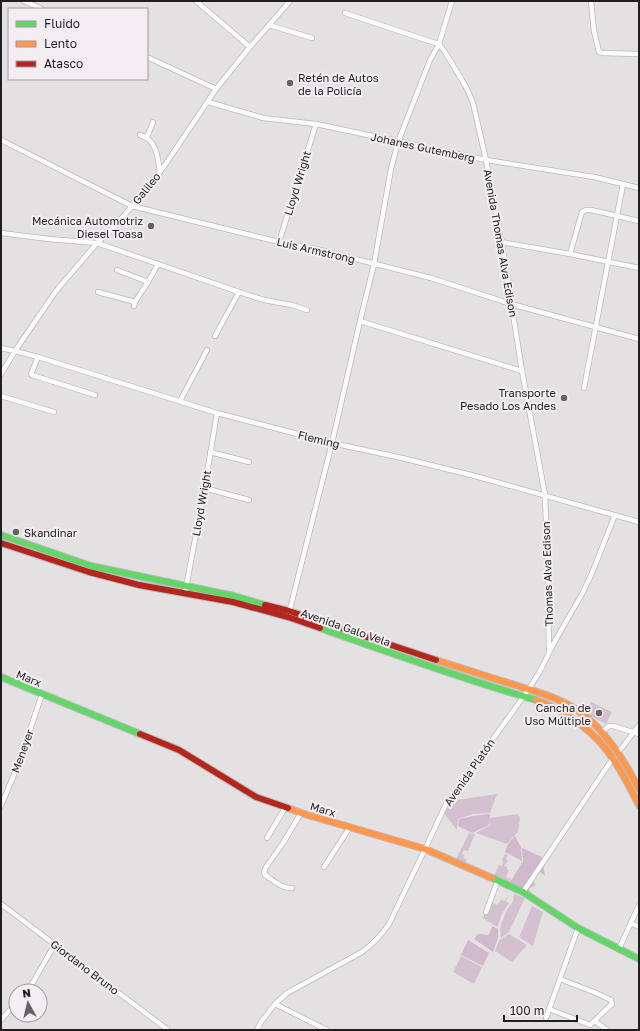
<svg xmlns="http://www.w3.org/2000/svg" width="640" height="1031" viewBox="0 0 640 1031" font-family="'Golos Text',sans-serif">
<rect width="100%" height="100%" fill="#e4e1e3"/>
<g fill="#d4c1d0">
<polygon points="591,702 612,712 606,724 586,714"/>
<polygon points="497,794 490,813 473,814 458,819 457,830 443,812 449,801"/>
<polygon points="518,814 520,818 518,832 507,844 476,833 490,825 489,818"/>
<polygon points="469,833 475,834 468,851 464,850 462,854 465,856 463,857 467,860 464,865 455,861"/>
<polygon points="505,854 508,855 506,859 508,861 504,866 507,867 507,869 509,870 506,877 511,879 507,885 493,878 499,865 502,866 503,862 502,859"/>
<polygon points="509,893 506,902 509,903 503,912 497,927 483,918 491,897 492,902 497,905 501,900 505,901"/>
<polygon points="514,894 525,898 509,932 501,938 500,928 506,912 513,901"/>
<polygon points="532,906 543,912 533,946 519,937"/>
<polygon points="509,934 527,945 512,962 495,951 499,940"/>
<polygon points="461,956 482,967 474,984 453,972"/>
</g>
<g fill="#d1b9cc">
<polygon points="490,814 489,825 472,833 458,826 459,819 473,816"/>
<polygon points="515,836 521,847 522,861 505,852 508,844"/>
<polygon points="522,848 542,857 545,876 538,870 531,880 536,885 529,889 532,897 509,884 523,861"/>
<polygon points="492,926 498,929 498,938 493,952 474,939 478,934 489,935"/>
<polygon points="468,940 489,953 483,966 461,955"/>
</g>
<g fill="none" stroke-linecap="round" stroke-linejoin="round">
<g stroke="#bcbabc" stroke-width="6">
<g id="street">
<polyline points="24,1 42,9"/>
<polyline points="196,1 250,47"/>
<polyline points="452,1 439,44 445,52 462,80 468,91 473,103 486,160 504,257 522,371 545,495 548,579 549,652"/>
<polyline points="591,1 594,31 599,52 602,53 638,54"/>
<polyline points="269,25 312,38"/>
<polyline points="147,57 216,89"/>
<polyline points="208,102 263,118 316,124 486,160 594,177 639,188"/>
<path d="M140,135C156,139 158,157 160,172"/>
<polyline points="147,137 153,122"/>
<polyline points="1,140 132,206 279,242 316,249 431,278 511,304 639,339"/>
<polyline points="1,233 49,239 97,243 239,292 264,300 292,305 307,310"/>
<polyline points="279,242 316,124"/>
<polyline points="501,242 570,254 639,268"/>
<polyline points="570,254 582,212 586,210 591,210 639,221"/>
<polyline points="117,270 148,282"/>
<polyline points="98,292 135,302"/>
<polyline points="134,306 135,302 148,282 158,264"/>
<polyline points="360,321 522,371"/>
<polyline points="215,336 239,292"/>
<polyline points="1,348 15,351 38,357 217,413 332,443 402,458 475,476 639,522"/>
<polyline points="38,357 31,374 32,375 95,395"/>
<polyline points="1,374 15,351 56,291 97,243 115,226 132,206 165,165 216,89 250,47 290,1"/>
<polyline points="584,388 623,184"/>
<polyline points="1,396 54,412"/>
<polyline points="180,401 207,350"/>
<polyline points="210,452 249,462"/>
<polyline points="204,488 249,500"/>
<polyline points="185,593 205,486 217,413"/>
<polyline points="289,613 332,443 360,321 374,264 391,169 398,142 430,60 439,44 429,41 345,13"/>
<polyline points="602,732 609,726 613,726 639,734"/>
<polyline points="618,753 639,725"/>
<polyline points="1,806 20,760 42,694"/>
<polyline points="267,838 285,808"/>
<polyline points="324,867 350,827"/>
<path d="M292,888C282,889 273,880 265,875L264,872L266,867L283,843L301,813"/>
<polyline points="523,892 613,758"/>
<polyline points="1,904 168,1030"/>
<polyline points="486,912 498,880"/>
<polyline points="631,923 639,927"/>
<polyline points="619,949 639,905"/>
<polyline points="26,991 32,984 55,944"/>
<polyline points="275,1004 327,1030"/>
<polyline points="549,1009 590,1025 612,1004 611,1000 596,993 560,979"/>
<polyline points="546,1018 578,928"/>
<polyline points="1,1020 16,1003"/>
<polyline points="595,1021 607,1030"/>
<path d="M257,1030L261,1022L275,1004L287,993L362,952C373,944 381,936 389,924L425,849L446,804L524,696L539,673L555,641L582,594L592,573L615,515"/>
</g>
</g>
<g stroke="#bcbabc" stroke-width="8">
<g id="fast">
<polyline points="1,535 91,566 234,596 265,605"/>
<path d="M320,628C391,653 463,679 536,700"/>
<polyline points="1,677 140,734"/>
<polyline points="492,878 523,892 578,928 639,959"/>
</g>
</g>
<g stroke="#bcbabc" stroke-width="8">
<g id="slow">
<path d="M436,660C462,668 488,677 515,685C536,692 558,697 577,710C605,729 624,760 639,789"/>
<path d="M536,700C565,710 597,733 613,759C623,773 631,790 639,805"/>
<polyline points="288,808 301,813 425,849 492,878"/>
</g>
</g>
<g stroke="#bcbabc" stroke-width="8">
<g id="jam">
<polyline points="1,543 89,572 139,585 233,602 288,617 320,628"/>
<polyline points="265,605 289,611 436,660"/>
<polyline points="140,734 179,750 256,797 288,808"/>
</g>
</g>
<use href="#street" stroke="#fbfafb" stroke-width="4.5"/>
<use href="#fast" stroke="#63d668" stroke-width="6"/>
<use href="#slow" stroke="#ff974d" stroke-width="6"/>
<use href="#jam" stroke="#b3261e" stroke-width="6"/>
</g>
<g fill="#656264" stroke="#f3edf1" stroke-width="1.5">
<circle cx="290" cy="83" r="4"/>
<circle cx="151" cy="226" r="4"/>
<circle cx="564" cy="398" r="4"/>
<circle cx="16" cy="532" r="4"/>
<circle cx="599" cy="713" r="4"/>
</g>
<g text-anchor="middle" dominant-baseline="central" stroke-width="4" stroke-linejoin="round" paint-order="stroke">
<g font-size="11" fill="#201e1f" stroke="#f3edf1" text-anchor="end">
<text x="298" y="77" text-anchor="start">Retén de Autos<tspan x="298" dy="13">de la Policía</tspan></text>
<text x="143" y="220">Mecánica Automotriz<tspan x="143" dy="13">Diesel Toasa</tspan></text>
<text x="556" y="392">Transporte<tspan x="556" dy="13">Pesado Los Andes</tspan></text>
<text x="24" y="532" text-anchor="start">Skandinar</text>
<text x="591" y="707">Cancha de<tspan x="591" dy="13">Uso Múltiple</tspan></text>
</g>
<g font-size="11" fill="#201e1f" stroke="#f3edf1">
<text transform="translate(423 147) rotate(12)">Johanes Gutemberg</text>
<text transform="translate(297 183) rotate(-73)">Lloyd Wright</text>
<text transform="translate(146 188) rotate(-51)">Galileo</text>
<text transform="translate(501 243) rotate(80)">Avenida Thomas Alva Edison</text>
<text transform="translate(316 250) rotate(13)">Luis Armstrong</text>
<text transform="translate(319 439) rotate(14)">Fleming</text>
<text transform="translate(201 503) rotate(-80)">Lloyd Wright</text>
<text transform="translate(547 574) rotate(-92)">Thomas Alva Edison</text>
<text transform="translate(346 627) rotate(19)">Avenida Galo Vela</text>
<text transform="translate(29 678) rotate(22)">Marx</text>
<text transform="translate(22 751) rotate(-70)">Meneyer</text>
<text transform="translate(469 772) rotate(-55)">Avenida Platón</text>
<text transform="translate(323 809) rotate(16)">Marx</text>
<text transform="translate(85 967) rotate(37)">Giordano Bruno</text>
</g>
</g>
<rect width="640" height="1031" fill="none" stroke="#201e1f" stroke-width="4"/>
<rect x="8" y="8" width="140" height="72" fill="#f3edf1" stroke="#9f9a9d"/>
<rect x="16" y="21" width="20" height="6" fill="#63d668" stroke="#9f9a9d"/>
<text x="44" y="28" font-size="12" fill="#201e1f">Fluido</text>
<rect x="16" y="41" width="20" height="6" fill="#ff974d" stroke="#9f9a9d"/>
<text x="44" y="48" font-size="12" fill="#201e1f">Lento</text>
<rect x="16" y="61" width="20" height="6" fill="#b3261e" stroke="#9f9a9d"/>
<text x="44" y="68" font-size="12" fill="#201e1f">Atasco</text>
<g transform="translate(28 1003) rotate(352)"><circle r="19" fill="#f3edf1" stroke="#9f9a9d"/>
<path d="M0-3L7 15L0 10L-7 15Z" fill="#656264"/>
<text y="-6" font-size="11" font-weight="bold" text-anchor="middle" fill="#201e1f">N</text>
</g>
<path d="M504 1015v6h73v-6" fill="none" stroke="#201e1f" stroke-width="2"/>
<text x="510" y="1015" font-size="12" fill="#201e1f" stroke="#f3edf1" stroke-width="3" paint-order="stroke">100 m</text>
</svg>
